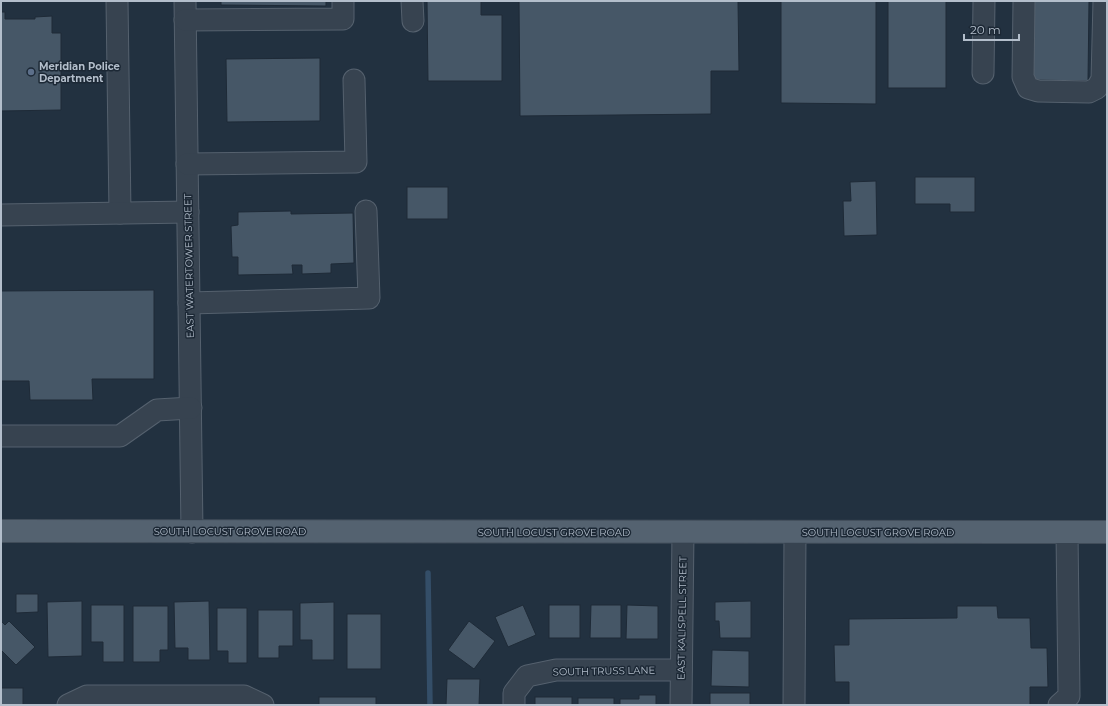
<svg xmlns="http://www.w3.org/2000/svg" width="1108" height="706" viewBox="0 0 1108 706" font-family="Montserrat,sans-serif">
<rect width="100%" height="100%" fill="#223140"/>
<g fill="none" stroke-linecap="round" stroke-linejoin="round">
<polyline stroke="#344e68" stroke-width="5.5" points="428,573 430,705"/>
</g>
<g fill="#465767" stroke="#1e2a37">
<polygon points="221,1 326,1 326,6 221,5"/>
<polygon points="427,1 481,1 481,15 502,15 502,81 428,81"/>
<polygon points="519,1 738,1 739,71 711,71 711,114 520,116"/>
<polygon points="781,1 876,1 876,104 781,103"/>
<rect x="888" y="1" width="58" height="87"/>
<polygon points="1033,1 1089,1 1088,81 1032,80"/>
<polygon points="1,12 5,12 5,19 35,19 35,17 52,16 52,33 61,33 61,110 1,111"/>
<polygon points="320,58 320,121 227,122 226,59"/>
<polygon points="915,177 975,177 975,212 950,212 950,204 915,204"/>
<polygon points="876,181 877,235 844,236 843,201 851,201 850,182"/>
<rect x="407" y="187" width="41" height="32"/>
<polygon points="291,211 291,214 353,213 354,263 331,264 331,273 302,274 302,265 292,265 293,274 238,275 238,257 232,257 231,226 238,225 238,212"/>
<polygon points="154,290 154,379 92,379 93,400 30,400 29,381 1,381 1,291"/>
<polygon points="16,594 38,594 38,612 16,613"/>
<polygon points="82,601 82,656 48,657 47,602"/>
<polygon points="209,601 210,660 188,660 188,648 175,648 174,602"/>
<polygon points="751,601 751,638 720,638 719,621 715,621 715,602"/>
<polygon points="334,602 334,660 312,660 312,640 300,640 300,603"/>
<polygon points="91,605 124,605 124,662 103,662 103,642 91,642"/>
<polygon points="523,605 536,635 508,647 495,617"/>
<rect x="549" y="605" width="31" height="33"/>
<polygon points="591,605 621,605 621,638 590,638"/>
<polygon points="627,605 658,606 658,639 626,639"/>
<polygon points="133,606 168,606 168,650 160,650 160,662 133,662"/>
<polygon points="957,606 997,606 998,618 1030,618 1031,648 1047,648 1048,687 1030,687 1030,705 849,705 849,682 835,682 834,645 849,645 849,619 957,618"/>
<polygon points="217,608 247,608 247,663 228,663 228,651 217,651"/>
<polygon points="258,610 293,610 293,646 279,646 279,658 258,658"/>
<rect x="347" y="614" width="34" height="55"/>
<polygon points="1,621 5,625 9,621 35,647 16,665 1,650"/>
<polygon points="469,621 495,641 474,669 448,650"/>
<polygon points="712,650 749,651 749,687 711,686"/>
<polygon points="447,679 480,679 479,705 446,705"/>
<rect x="1" y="688" width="22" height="17"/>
<rect x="710" y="693" width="40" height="12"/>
<polygon points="639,695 656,695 656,705 620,705 620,699 639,699"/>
<rect x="319" y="697" width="57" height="8"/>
<rect x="535" y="697" width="37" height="8"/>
<rect x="578" y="698" width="36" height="7"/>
</g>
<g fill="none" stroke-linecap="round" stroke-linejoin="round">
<g stroke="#55616e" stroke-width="23">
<g id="minor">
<polyline points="117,1 120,213"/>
<polyline points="185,1 192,532"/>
<polyline points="412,1 413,21"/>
<polyline points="1024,1 1023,77 1028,88 1038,91 1089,92 1097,88 1102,79 1104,1"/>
<polyline points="185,20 343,19 343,1"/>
<polyline points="983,73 984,1"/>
<polyline points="187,164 356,162 354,80"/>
<polyline points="1,215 188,212"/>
<polyline points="189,303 369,298 366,211"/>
<polyline points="1,436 120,436 157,410 191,408"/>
<polyline points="68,705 87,696 244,696 263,705"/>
<polyline points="514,705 514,693 527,676 556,670 681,670"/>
<polyline points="681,705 683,532"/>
<polyline points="794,705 795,532"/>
<polyline points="1059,705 1069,696 1067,533"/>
</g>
</g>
<g stroke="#404c59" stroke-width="24">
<polyline id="major" points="1,531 1107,532"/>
</g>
<use href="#minor" stroke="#374350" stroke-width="21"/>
<use href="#major" stroke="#546270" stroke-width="22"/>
</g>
<circle fill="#5c6f8a" stroke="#1c2835" stroke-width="1.5" cx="31" cy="72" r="4"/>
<g text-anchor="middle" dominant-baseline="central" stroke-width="3" stroke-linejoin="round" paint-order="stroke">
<g font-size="10" font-weight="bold" fill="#b3becb" stroke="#1c2835" text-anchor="start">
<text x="39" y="66">Meridian Police<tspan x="39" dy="12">Department</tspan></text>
</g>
<g font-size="10" fill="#b3becb" stroke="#1c2835">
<text transform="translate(189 266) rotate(-91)">EAST WATERTOWER STREET</text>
<text x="230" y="531">SOUTH LOCUST GROVE ROAD</text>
<text x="554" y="532">SOUTH LOCUST GROVE ROAD</text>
<text x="878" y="532">SOUTH LOCUST GROVE ROAD</text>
<text transform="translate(682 618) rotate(-89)">EAST KALISPELL STREET</text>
<text transform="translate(604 671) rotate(-1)">SOUTH TRUSS LANE</text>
</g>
</g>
<rect width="1108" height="706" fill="none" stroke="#b3becb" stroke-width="4"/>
<path d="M964 34v6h55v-6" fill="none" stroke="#b3becb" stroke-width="2"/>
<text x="970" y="34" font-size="12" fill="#b3becb" stroke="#1c2835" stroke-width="3" paint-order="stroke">20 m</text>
</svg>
